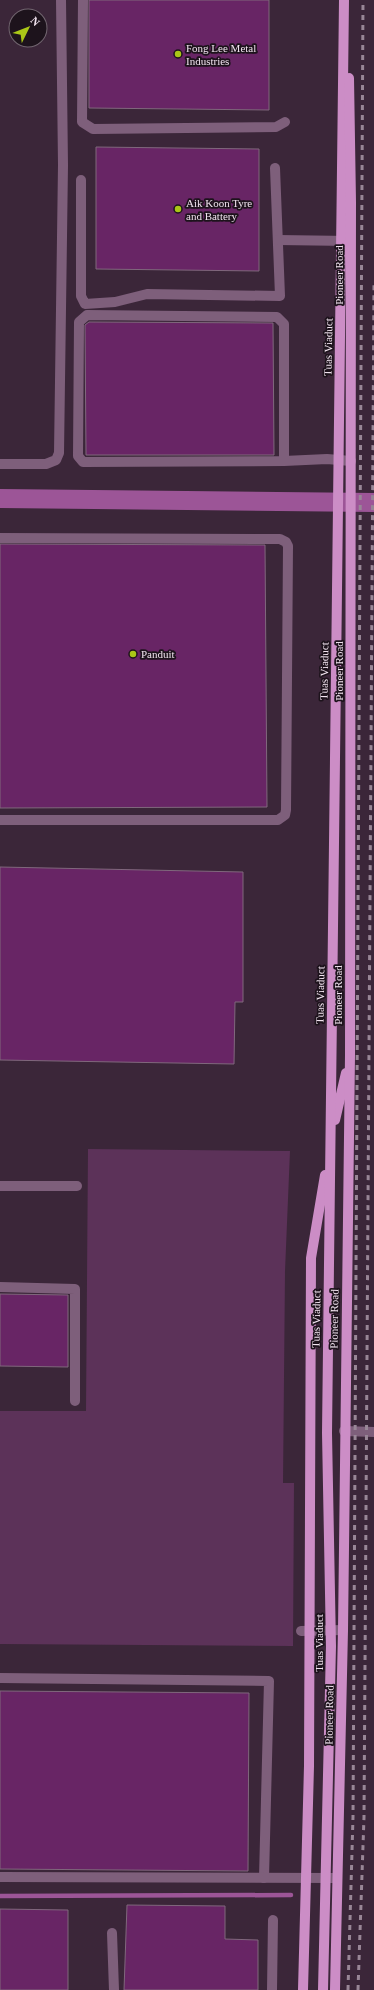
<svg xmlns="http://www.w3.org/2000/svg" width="374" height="1990" viewBox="0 0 374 1990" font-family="Georgia,serif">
<rect width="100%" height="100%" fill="#3b2639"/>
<polygon fill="#5c3259" points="88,1149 290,1151 285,1271 283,1483 294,1483 293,1646 0,1644 0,1411 86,1411"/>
<polygon fill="#9c5597" points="0,489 374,493 374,512 0,508"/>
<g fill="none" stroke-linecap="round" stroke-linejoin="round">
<polyline stroke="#9c5597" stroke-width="4.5" points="0,1896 291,1895"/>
</g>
<g fill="#682565" stroke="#80687d">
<polygon points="89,0 269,0 269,110 89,108"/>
<polygon points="96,147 259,149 259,271 96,269"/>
<polygon points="89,322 273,323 274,455 86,455 85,325"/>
<polygon points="0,544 265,545 267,807 0,808"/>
<polygon points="0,867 243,872 243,1002 235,1002 234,1064 0,1060"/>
<polygon points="0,1294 68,1295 68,1367 0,1366"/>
<polygon points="0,1691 249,1693 248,1871 0,1869"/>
<polygon points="127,1905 225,1906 225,1939 258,1940 258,1990 124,1990"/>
<polygon points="0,1909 68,1910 68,1990 0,1990"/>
</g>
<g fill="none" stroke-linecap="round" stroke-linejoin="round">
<g stroke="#7e5f7b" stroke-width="10">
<polyline points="83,0 82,122 93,129 276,127 285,122"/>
<polyline points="81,180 81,296 85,304 115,302 147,294 280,296 275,168"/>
<polyline points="278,240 350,241"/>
<polyline points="284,461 284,324 277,317 87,315 79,322 78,456 83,462 284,461 327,459 351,461"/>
<polyline points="0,464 46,464 56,460 59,453 63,165 61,0"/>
<polyline points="0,538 280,539 286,542 288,546 286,810 285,815 278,820 0,820"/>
<polyline points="0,1186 77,1186"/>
<polyline points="0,1287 75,1289 75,1401"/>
<polyline points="344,1431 374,1432"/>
<polyline points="301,1631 343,1630"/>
<polyline points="0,1678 269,1681 264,1878"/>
<polyline points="0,1877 337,1878"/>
<polyline points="112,1933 114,1990"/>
<polyline points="272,1990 273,1920"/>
</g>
<g stroke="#cc8dc6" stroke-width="10">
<polyline points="335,1120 346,1073"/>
<polyline points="303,1990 309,1766 311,1258 325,1175"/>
<polyline points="323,1990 331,1646 327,1433 344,0"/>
<polyline points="335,1990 343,1630 350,1055 351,202 349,78"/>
</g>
<g stroke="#988696" stroke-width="3" stroke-dasharray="5 5" stroke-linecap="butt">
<polyline points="348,1990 353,1817 363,0"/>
<polyline points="358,1990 364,1817 374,285"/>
</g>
</g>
<g fill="#aac717" stroke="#1d131c" stroke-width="1.5">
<circle cx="178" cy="54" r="4"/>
<circle cx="178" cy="209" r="4"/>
<circle cx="133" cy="654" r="4"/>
</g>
<g text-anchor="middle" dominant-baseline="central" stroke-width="3.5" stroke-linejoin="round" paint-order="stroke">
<g font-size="11" fill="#f1e3ef" stroke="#1d131c" text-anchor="start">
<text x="186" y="48">Fong Lee Metal<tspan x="186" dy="13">Industries</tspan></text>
<text x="186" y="203">Aik Koon Tyre<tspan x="186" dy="13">and Battery</tspan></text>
<text x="141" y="654">Panduit</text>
</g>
<g font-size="11" fill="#f1e3ef" stroke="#1d131c">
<text transform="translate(339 275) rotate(-90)">Pioneer Road</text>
<text transform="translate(328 347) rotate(-89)">Tuas Viaduct</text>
<text transform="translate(324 671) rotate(-89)">Tuas Viaduct</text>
<text transform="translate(339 671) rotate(-90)">Pioneer Road</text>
<text transform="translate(320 995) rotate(-89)">Tuas Viaduct</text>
<text transform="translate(338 995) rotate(-90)">Pioneer Road</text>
<text transform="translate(316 1319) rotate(-89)">Tuas Viaduct</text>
<text transform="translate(334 1319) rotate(-89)">Pioneer Road</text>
<text transform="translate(319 1643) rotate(-90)">Tuas Viaduct</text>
<text transform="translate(329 1715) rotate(-89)">Pioneer Road</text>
</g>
</g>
<g transform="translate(28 28) rotate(47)"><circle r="19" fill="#1d131c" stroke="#726670"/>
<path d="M0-3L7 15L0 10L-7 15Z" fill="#aac717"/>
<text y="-6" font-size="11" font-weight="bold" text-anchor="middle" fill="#f1e3ef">N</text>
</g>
</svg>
